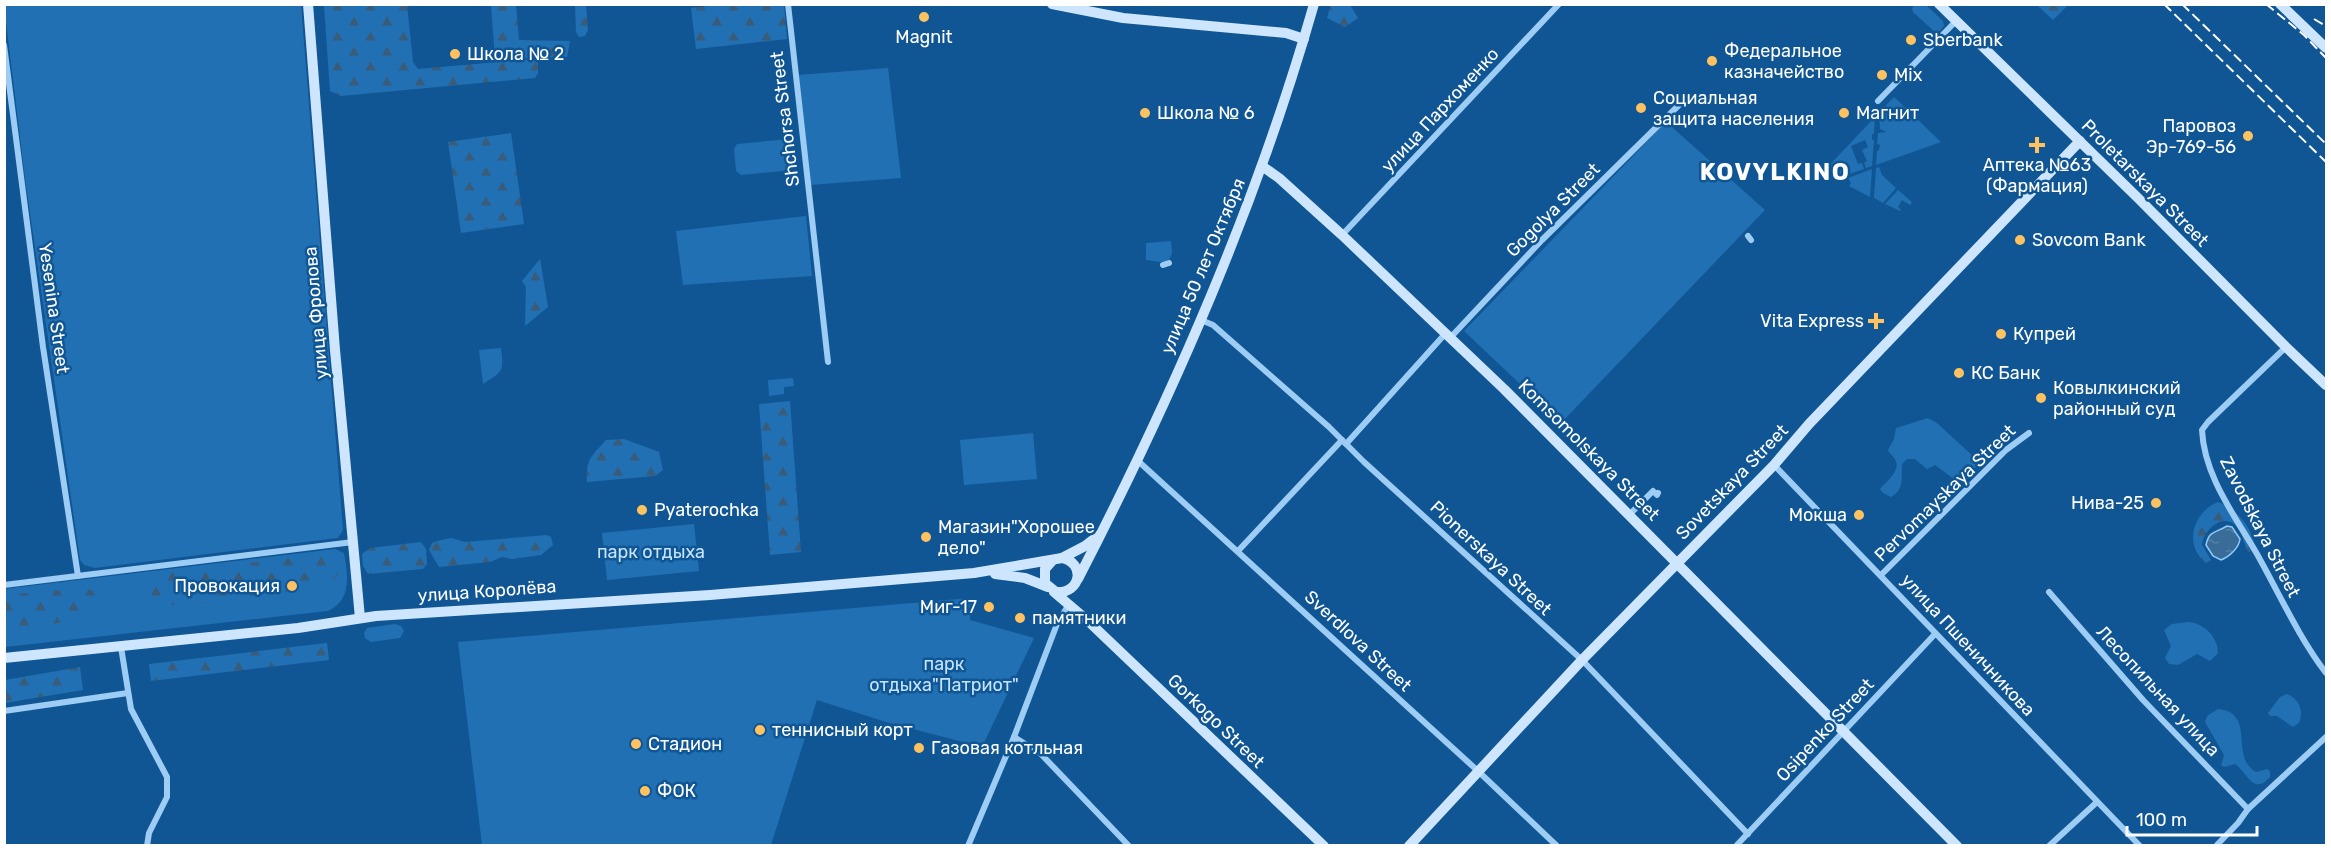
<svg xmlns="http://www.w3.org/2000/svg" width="2331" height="850" viewBox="0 0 2331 850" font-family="Rubik,sans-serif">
<defs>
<pattern id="forest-firs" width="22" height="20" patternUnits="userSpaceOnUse" patternTransform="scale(1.5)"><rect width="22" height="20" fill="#2170b3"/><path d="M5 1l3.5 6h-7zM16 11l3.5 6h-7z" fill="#395c7a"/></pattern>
<pattern id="water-ripples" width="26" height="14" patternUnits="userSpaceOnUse" patternTransform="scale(1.5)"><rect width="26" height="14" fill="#396c99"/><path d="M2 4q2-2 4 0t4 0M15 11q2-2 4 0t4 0" fill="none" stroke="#5782a8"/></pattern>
</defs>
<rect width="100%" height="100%" fill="#105694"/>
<g fill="#2170b3">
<polygon points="4,5 301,5 343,530 338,538 95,568 84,565 80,560 25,178"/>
<polygon points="1915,5 1926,5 1943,21 1944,26 1937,34 1913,12 1912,8"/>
<polygon points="888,68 901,178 810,185 798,75"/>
<polygon points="1894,97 1941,142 1876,165 1877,151 1879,150 1880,145 1877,144 1878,133 1887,132 1880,129 1879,113"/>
<polygon points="1875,117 1874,134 1872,134 1872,140 1874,140 1872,166 1866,168 1864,163 1867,161 1862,150 1868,147 1865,140 1851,146 1858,164 1862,163 1864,169 1835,179 1831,177 1842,169 1837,165 1829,176 1822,173"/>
<polygon points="1668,120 1673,128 1765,210 1561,423 1464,331"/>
<polygon points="789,139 793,143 796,166 793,170 741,175 736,171 734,149 737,144"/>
<polygon points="1879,167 1882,175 1896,188 1883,203 1874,198 1876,168"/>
<polygon points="1872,169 1870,197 1849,186 1851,183 1848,178"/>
<polygon points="1898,190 1912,202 1910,205 1902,200 1898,207 1901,210 1900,211 1885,204"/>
<polygon points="806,216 812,276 683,285 676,231"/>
<polygon points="1171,241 1172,253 1168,263 1146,260 1146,243"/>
<path d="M501,348C504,372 503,371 483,384L479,350Z"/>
<polygon points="793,378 794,386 784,387 784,394 769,396 768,380"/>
<path d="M1928,418L1937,423L1975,458L1976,467L1958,482L1935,465L1927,469L1915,459H1907L1902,464C1901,478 1905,489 1891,497L1883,493L1880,489C1887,481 1903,469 1894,458C1892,455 1889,453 1888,450L1894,439L1896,428Z"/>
<polygon points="1033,433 1037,479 964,485 960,440"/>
<polygon points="694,524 699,571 607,580 602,533"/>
<path d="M335,549L344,553C348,575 352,600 328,611L5,647L4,589Z"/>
<polygon points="970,598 970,620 1034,638 982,747 886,722 817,700 771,845 482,845 458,642"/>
<path d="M2188,622C2204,623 2218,637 2218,653L2210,661L2197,654L2178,665L2169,664L2165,658L2171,646L2164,630L2172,624Z"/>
<polygon points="395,624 401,626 404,631 400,638 371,642 365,638 364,633 367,628"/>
<path d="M2287,694C2299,699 2304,710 2299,723L2293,727L2277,716H2270L2268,713L2280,697Z"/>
<path d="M2218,709C2257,713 2229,757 2256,772L2267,769L2270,771V777C2253,796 2248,773 2235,764L2224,767L2221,765L2224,755L2205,722L2207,716Z"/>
</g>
<g fill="url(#forest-firs)">
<polygon points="1331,4 1350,5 1358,18 1345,27 1327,18"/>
<polygon points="324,5 407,5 413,62 418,69 533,59 538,63 538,73 535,78 341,96 330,91"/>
<polygon points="491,5 516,5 519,40 570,41 567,57 495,59"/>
<polygon points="575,5 586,5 588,30 585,36 579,37 576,32"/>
<polygon points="719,5 784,5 787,39 696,49 691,8"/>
<polygon points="2039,5 2039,4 2068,5 2053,20 2038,6"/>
<polygon points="511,133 524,224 461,233 448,142"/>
<polygon points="540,259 548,307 525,326 526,287 522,281"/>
<polygon points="790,401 801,552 770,555 759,404"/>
<path d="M624,439L659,452L663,470L655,476L587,482C586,458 591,457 606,440Z"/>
<path d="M2218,502C2235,507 2256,531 2254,549L2249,552L2247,550C2243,541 2242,530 2234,524C2220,514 2203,532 2202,545L2211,560L2206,563C2183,545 2193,512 2218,502Z"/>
<polygon points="547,535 551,537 553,545 541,555 512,559 502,557 490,562 439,567 429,550 432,543 437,541 451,538 465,542"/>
<polygon points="421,542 426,549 427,564 423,569 368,574 363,566 362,554 370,548"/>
<path d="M329,554C347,562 338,577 327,586L180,607L160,601L150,595C156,582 163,576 176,571Z"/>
<path d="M81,588C100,591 105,593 99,612L80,621L5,628V595Z"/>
<polygon points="327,643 329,660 151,681 149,664"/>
<polygon points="80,667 83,690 5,703 5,680"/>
</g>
<path fill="url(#water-ripples)" stroke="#8fc9f7" stroke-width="1.5" d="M2227,526L2232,527L2240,539C2239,548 2229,557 2221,560L2213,556L2206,545C2209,530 2216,533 2227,526Z"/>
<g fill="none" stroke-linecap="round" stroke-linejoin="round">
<g stroke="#9dccf4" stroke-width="6">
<polyline points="788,4 828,362"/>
<polyline points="4,45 43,347 78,576"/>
<polyline points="1878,101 1956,21"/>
<polyline points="1342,235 1559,4"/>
<polyline points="1748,236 1751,240"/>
<polyline points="1163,265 1169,263"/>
<polyline points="1201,320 1213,325 1329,427 1364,462 1582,660 1748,834"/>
<polyline points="1450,338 1542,240 1680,104"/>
<path d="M2286,347L2208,422L2202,430C2204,476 2235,516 2257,554C2280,595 2298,636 2326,673"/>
<polyline points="1346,444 1445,334"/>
<polyline points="1137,460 1479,772 1557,846"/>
<polyline points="1774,465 2140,846"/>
<polyline points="1630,514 1653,491 1657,495 1658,493"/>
<polyline points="1238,551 1342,440"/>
<polyline points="1881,575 2006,450 2029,433"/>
<polyline points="4,585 353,542"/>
<polyline points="2049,592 2143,700 2248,809"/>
<polyline points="121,647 131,709 167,777 167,797 149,833 147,846"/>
<polyline points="4,711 128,693"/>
<polyline points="1014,737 1040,753 1129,846"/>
<polyline points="968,846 1014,737 1057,624 1069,604"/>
<polyline points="1736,846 1935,634"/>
<polyline points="2049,846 2097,802"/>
<polyline points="2216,846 2238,823 2248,809 2326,737"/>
</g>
<g stroke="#cde6fd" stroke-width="10">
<polyline points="308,4 335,350 360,618"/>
<polyline points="1052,4 1123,18 1286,33 1304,39"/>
<polyline points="1939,4 2138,198 2286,347 2326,385"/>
<polyline points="2280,4 2326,48"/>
<polyline points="1262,166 1279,178 1342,235 1504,389 1957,846"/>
<polyline points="1062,558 1085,546 1098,536"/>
<polyline points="995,574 1025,578 1048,587"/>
<path d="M1078,579C1173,395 1257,204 1314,4"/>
<polyline points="1054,592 1087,620 1324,846"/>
<path d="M4,658L298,628L376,616L710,595L974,573L1062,558C1086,563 1081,594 1056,592L1045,583V569L1053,560"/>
<polyline points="1409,846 1582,660 1774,465 1809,424 2080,141"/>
</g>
<g stroke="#fff" stroke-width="2" stroke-dasharray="10 4.5" stroke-linecap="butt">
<polyline points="2164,4 2326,162"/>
<polyline points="2182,4 2326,144"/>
<polyline points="2266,4 2304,35 2326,58"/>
<polyline points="2314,19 2326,26"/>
</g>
</g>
<g fill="#ffc260" stroke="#105694" stroke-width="2">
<circle cx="924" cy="17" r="6"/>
<circle cx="1911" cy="40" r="6"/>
<circle cx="455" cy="54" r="6"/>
<circle cx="1712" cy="61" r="6"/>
<circle cx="1882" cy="75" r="6"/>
<circle cx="1641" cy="108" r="6"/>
<circle cx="1145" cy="113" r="6"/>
<circle cx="1844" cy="113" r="6"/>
<circle cx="2248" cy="136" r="6"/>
<path d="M2034 136h6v6h6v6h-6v6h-6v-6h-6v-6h6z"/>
<circle cx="2020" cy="240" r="6"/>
<path d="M1873 312h6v6h6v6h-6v6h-6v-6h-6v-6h6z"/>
<circle cx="2001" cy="334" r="6"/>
<circle cx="1959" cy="373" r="6"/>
<circle cx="2041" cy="398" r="6"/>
<circle cx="2156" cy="503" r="6"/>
<circle cx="642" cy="510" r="6"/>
<circle cx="1859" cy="515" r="6"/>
<circle cx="926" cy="537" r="6"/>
<circle cx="292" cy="586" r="6"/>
<circle cx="989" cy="607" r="6"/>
<circle cx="1020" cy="618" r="6"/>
<circle cx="760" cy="730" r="6"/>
<circle cx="636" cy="744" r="6"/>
<circle cx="919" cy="748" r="6"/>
<circle cx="645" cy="791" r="6"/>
</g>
<g text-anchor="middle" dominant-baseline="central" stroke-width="5" stroke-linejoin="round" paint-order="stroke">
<g font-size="18" fill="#fff" stroke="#105694" text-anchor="start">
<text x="924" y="37" text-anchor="middle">Magnit</text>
<text x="1923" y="40">Sberbank</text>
<text x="1724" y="51">Федеральное<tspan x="1724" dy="21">казначейство</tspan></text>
<text x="467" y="54">Школа № 2</text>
<text x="1894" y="75">Mix</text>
<text x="1653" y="98">Социальная<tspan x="1653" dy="21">защита населения</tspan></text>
<text x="1157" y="113">Школа № 6</text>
<text x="1856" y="113">Магнит</text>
<text x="2236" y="126" text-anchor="end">Паровоз<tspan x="2236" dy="21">Эр-769-56</tspan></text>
<text x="2037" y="165" text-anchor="middle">Аптека №63<tspan x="2037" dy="21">(Фармация)</tspan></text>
<text x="2032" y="240">Sovcom Bank</text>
<text x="1864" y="321" text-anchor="end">Vita Express</text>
<text x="2013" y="334">Купрей</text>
<text x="1971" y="373">КС Банк</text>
<text x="2053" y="388">Ковылкинский<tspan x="2053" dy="21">районный суд</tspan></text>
<text x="2144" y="503" text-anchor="end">Нива-25</text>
<text x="654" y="510">Pyaterochka</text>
<text x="1847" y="515" text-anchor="end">Мокша</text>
<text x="938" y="527">Магазин"Хорошее<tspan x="938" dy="21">дело"</tspan></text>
<text x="280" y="586" text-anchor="end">Провокация</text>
<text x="977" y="607" text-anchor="end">Миг-17</text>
<text x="1032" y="618">памятники</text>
<text x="772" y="730">теннисный корт</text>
<text x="648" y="744">Стадион</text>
<text x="931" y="748">Газовая котльная</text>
<text x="657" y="791">ФОК</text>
</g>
<g font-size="18" fill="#fff" stroke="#105694">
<text transform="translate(1440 110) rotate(-47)">улица Пархоменко</text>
<text transform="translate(785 119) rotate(-97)">Shchorsa Street</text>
<text transform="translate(2145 183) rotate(45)">Proletarskaya Street</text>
<text transform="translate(1553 210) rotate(-45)">Gogolya Street</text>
<text transform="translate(1203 266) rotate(-67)">улица 50 лет Октября</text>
<text transform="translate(54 308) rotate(82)">Yesenina Street</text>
<text transform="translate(316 313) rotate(-95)">улица Фролова</text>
<text transform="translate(1589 450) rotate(45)">Komsomolskaya Street</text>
<text transform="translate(1732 482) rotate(-46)">Sovetskaya Street</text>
<text transform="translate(1945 493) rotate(-44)">Pervomayskaya Street</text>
<text transform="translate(2260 527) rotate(63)">Zavodskaya Street</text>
<text transform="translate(1491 558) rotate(43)">Pionerskaya Street</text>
<text transform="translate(487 591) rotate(-4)">улица Королёва</text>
<text transform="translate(1358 641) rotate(43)">Sverdlova Street</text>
<text transform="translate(1968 645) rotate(47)">улица Пшеничникова</text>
<text transform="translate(2158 691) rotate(47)">Лесопильная улица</text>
<text transform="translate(1216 721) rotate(44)">Gorkogo Street</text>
<text transform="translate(1825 730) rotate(-47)">Osipenko Street</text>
</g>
<g font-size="18" fill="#c5e4fe" stroke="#105694">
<text x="651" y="552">парк отдыха</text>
<text x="944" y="664">парк<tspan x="944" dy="21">отдыха"Патриот"</tspan></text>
</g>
<g font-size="24" font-weight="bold" letter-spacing="1.5" fill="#fff" stroke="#105694">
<text x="1775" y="172">KOVYLKINO</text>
</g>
</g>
<rect width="2331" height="850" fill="none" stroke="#ffffff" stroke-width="12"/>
<path d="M2127 826v9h130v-9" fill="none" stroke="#ffffff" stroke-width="3"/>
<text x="2136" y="826" font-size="18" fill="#ffffff" stroke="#105694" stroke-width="4.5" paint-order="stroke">100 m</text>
</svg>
